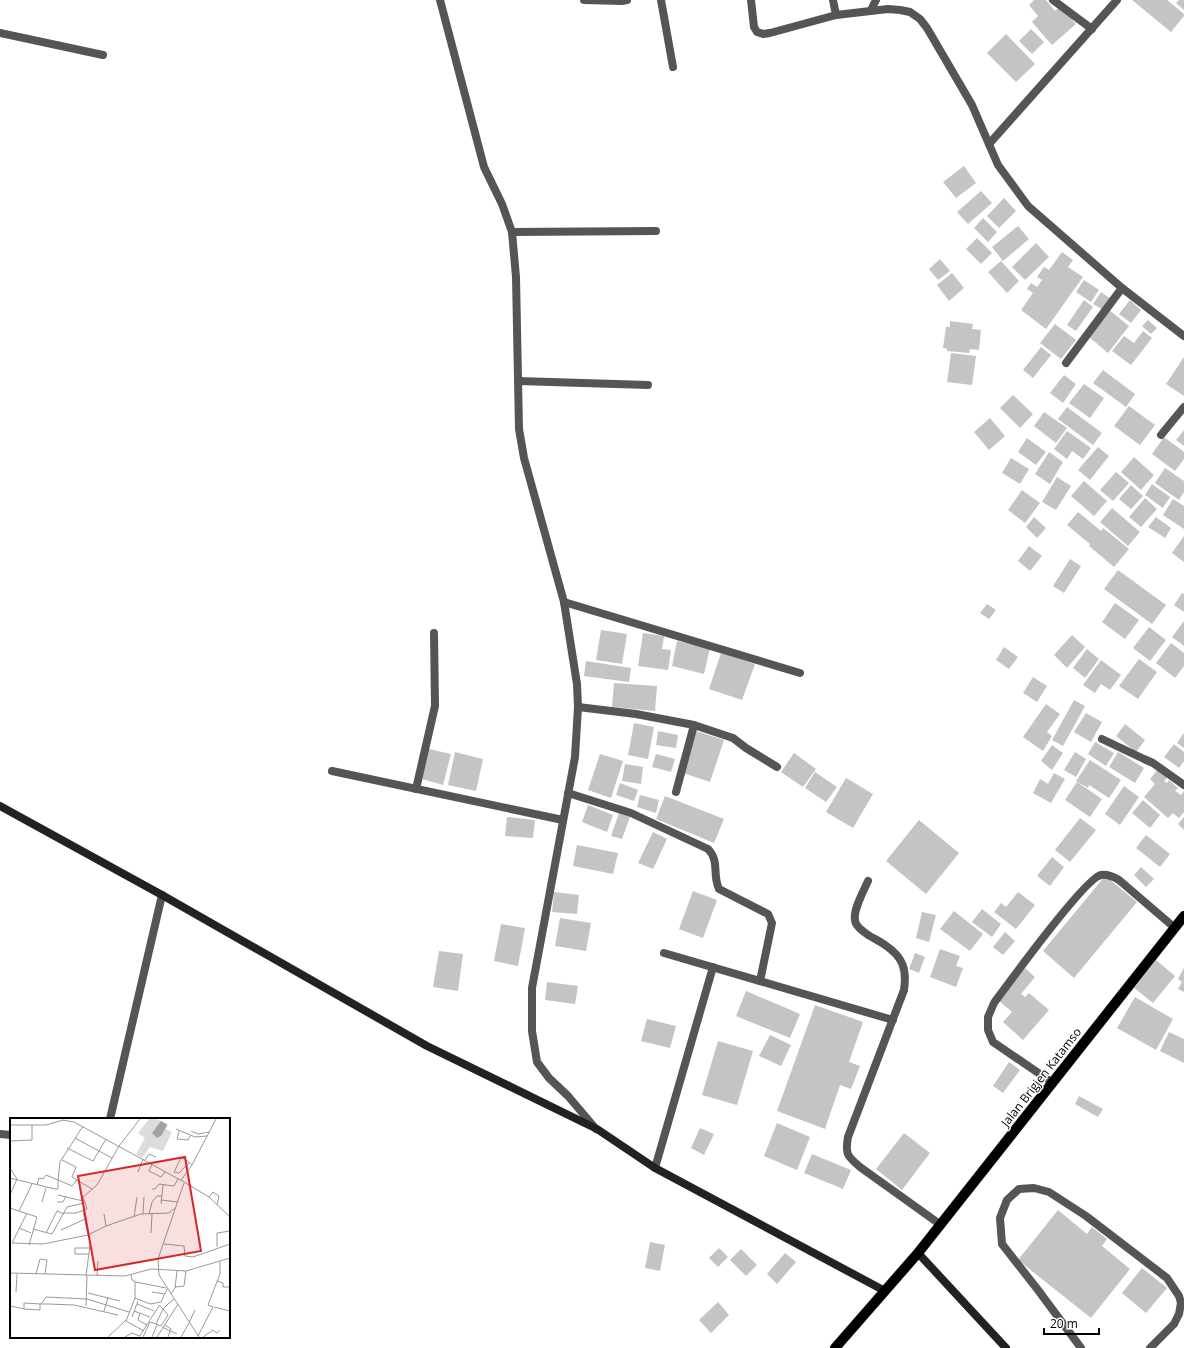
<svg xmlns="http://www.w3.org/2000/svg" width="1184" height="1348" viewBox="0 0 1184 1348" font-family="'Open Sans',sans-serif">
<rect width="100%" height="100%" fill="#fff"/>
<g fill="#c4c4c4">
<polygon points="1034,0 1046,0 1055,11 1060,6 1076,24 1052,45 1032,22 1038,16 1029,5"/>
<polygon points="1132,0 1167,0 1184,14 1184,16 1171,32"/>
<polygon points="1179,0 1184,0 1184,10 1176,3"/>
<polygon points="1031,29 1044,42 1032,54 1019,41"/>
<polygon points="1006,34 1035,64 1016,82 987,53"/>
<polygon points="964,166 976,183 956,198 943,182"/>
<polygon points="981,191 992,203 968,224 957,212"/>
<polygon points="1004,198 1016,211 999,228 987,216"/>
<polygon points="983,218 997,232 988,242 974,228"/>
<polygon points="1018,226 1029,239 1003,261 992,247"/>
<polygon points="977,238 992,253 981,264 966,249"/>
<polygon points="1036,243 1049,257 1025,280 1012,267"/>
<polygon points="1062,252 1073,260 1068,267 1083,277 1046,329 1021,310 1033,293 1027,289 1031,283 1037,287 1042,280 1037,277 1044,267 1049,270"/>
<polygon points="940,259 950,271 938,280 929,269"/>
<polygon points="1001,261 1019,281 1007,293 988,272"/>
<polygon points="952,273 964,288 949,301 937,285"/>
<polygon points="1084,280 1099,290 1091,302 1076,292"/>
<polygon points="1101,292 1111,299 1103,310 1093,304"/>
<polygon points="1084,300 1093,307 1076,331 1067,325"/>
<polygon points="1130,300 1141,310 1131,323 1119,314"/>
<polygon points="1108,309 1129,326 1108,353 1088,336"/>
<polygon points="1148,320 1157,328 1151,334 1142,326"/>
<polygon points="950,321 973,324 972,329 981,330 979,350 970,349 969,353 947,351 947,349 943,348 946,327 950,327"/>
<polygon points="1055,324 1076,340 1061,359 1040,343"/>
<polygon points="1143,331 1152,338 1131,365 1112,351 1124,336 1134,343"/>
<polygon points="1041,347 1051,355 1033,378 1023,370"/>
<polygon points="951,353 976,356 972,385 947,382"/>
<polygon points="1184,357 1184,396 1166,384"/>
<polygon points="1103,370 1135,394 1126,407 1093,383"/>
<polygon points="1064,375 1076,384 1063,403 1050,393"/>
<polygon points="1084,384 1104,398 1090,418 1069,403"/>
<polygon points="1013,395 1033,414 1020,428 1000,408"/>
<polygon points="1129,406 1155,425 1140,445 1114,426"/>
<polygon points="1067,407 1102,433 1093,445 1058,419"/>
<polygon points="1044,412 1067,428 1056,443 1034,426"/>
<polygon points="990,418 1005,436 989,450 974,432"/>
<polygon points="1184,430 1184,446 1176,440"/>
<polygon points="1067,431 1091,448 1083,459 1072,451 1067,459 1054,449"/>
<polygon points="1164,437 1184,452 1184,459 1175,471 1152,454"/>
<polygon points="1027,438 1046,452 1036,465 1018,452"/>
<polygon points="1098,447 1109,456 1090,480 1078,470"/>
<polygon points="1049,452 1063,462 1050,484 1035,474"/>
<polygon points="1134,457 1154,475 1141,490 1121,472"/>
<polygon points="1011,458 1029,469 1020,484 1002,473"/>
<polygon points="1165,468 1184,481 1184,492 1179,500 1155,483"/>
<polygon points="1116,472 1129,483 1113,501 1100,490"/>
<polygon points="1057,477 1071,486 1056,510 1042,502"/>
<polygon points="1084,481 1107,501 1094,516 1071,496"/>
<polygon points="1152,484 1170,497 1163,508 1145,495"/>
<polygon points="1131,485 1143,496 1131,509 1119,499"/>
<polygon points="1022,490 1040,503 1025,523 1008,510"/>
<polygon points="1145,498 1157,509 1141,527 1129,517"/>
<polygon points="1173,499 1184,506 1184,529 1163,515"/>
<polygon points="1112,508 1140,532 1128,546 1100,522"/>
<polygon points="1078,512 1101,531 1103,528 1129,549 1114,567 1089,546 1090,544 1067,525"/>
<polygon points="1034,517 1046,528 1037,538 1026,527"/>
<polygon points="1156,517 1171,528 1165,538 1148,527"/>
<polygon points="1184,536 1184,562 1172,553"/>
<polygon points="1029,546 1042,556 1030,571 1018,561"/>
<polygon points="1070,559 1081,566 1064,593 1053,586"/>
<polygon points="1118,570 1166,605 1152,624 1104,589"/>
<polygon points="1182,593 1184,594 1184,612 1174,605"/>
<polygon points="1115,603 1139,620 1125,639 1102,622"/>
<polygon points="987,604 996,610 989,619 980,613"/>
<polygon points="1184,621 1184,646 1172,637"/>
<polygon points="1149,627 1166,640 1150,661 1133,648"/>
<polygon points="601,630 627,634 622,664 596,660"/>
<polygon points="643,633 664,636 662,649 671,650 668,670 638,666"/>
<polygon points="1072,635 1085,647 1067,668 1054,655"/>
<polygon points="677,641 710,648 704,674 672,666"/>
<polygon points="1171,643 1184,653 1184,666 1175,678 1156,663"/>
<polygon points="1004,647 1018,657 1009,669 996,660"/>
<polygon points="1087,649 1099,659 1085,678 1073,668"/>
<polygon points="721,653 755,664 742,700 709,689"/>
<polygon points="1139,659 1157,672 1138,699 1119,686"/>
<polygon points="1101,660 1121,675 1110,690 1101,684 1095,693 1083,685"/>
<polygon points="586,661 631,668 629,682 584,676"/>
<polygon points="1033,677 1047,686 1037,702 1023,693"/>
<polygon points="614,683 657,686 655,711 612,707"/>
<polygon points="1074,700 1085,706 1063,746 1052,740"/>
<polygon points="1046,704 1060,714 1047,732 1052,736 1043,751 1023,737"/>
<polygon points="1086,713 1102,722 1091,742 1074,732"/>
<polygon points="634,723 654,727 648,759 628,755"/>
<polygon points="1125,724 1145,740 1136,752 1116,736"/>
<polygon points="658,731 678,735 676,748 656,745"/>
<polygon points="696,731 724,740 710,782 683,773"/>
<polygon points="1184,733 1184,748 1177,743"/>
<polygon points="1095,742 1114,753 1106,766 1088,754"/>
<polygon points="1174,744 1184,752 1184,761 1179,768 1164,757"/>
<polygon points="1052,745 1063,753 1052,770 1041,761"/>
<polygon points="429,749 451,754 443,785 422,779"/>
<polygon points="455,752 483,759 476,791 448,785"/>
<polygon points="1075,752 1086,759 1076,777 1064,770"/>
<polygon points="1118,752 1144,768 1135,783 1109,767"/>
<polygon points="794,753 816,769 803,787 781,772"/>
<polygon points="600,754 623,761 611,798 588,790"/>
<polygon points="656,754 675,759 671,772 652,767"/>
<polygon points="1090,760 1121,780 1109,798 1089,785 1088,788 1076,781"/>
<polygon points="625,764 643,767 641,784 622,781"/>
<polygon points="1158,769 1168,777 1164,781 1167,783 1169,780 1178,788 1175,791 1181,795 1184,791 1184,812 1179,818 1173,813 1168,818 1144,797 1155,784 1150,779"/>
<polygon points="815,772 837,787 826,802 805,788"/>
<polygon points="1054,773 1065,779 1051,803 1033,793 1040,779 1048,784"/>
<polygon points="846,778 873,794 853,828 826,812"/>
<polygon points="1077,782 1102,799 1090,817 1065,800"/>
<polygon points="620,783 638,790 634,801 616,795"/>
<polygon points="1124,786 1139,797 1120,825 1105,814"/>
<polygon points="640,795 659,800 656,813 637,807"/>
<polygon points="665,796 724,819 714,843 656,819"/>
<polygon points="1143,800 1160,815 1150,828 1132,813"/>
<polygon points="588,805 613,815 607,832 582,822"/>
<polygon points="619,813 630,817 622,839 611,836"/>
<polygon points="507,817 535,820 533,838 505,836"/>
<polygon points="1184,817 1184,830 1178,824"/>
<polygon points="1080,818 1096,830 1070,862 1055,850"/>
<polygon points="919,820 959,853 926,894 886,861"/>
<polygon points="653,832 667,839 653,869 638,863"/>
<polygon points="1146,835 1170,854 1160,867 1136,848"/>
<polygon points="577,845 618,853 613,874 573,866"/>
<polygon points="1052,857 1064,867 1050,886 1037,876"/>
<polygon points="1141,867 1154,879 1146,887 1134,875"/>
<polygon points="1105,876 1137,902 1074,978 1043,951"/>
<polygon points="693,891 717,900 703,938 679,929"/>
<polygon points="554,892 579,895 577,914 552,912"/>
<polygon points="1018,892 1035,905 1016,929 994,912 1001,903 1006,907"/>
<polygon points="982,909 1001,924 992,937 972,922"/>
<polygon points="954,911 983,934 970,951 940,929"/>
<polygon points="922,912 936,915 929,942 916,938"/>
<polygon points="560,918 591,923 586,951 555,946"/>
<polygon points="501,924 525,928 518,966 494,961"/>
<polygon points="1005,932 1015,941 1003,955 993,947"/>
<polygon points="940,949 960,956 956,966 963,968 956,987 930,977"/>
<polygon points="439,951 463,954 458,991 433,987"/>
<polygon points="915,953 925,957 919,973 909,969"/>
<polygon points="1156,960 1175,976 1153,1003 1133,987"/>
<polygon points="1025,968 1035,977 1021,994 1025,997 1029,993 1049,1010 1023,1040 1003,1022 1012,1012 998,1000"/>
<polygon points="1184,968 1184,992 1178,989 1182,982 1178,979"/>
<polygon points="547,982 578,986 575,1004 545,1000"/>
<polygon points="746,991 800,1014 790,1038 736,1016"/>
<polygon points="1135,997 1173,1019 1156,1050 1117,1028"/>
<polygon points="815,1005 863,1022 849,1062 860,1066 851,1089 840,1085 825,1129 777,1111"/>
<polygon points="647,1019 676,1026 670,1048 641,1041"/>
<polygon points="1169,1032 1184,1039 1184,1063 1160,1051"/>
<polygon points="770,1035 791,1045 781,1066 759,1056"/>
<polygon points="718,1041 753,1051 737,1105 702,1095"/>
<polygon points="1009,1062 1020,1070 1003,1093 993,1086"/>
<polygon points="1079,1096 1103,1109 1098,1117 1075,1104"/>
<polygon points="777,1123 810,1137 797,1170 764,1156"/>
<polygon points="700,1128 714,1134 704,1155 691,1148"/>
<polygon points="904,1133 930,1153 902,1190 876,1169"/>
<polygon points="812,1154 851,1170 843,1189 804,1173"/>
<polygon points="1058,1210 1087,1234 1092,1227 1107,1239 1102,1246 1130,1269 1091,1318 1018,1260"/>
<polygon points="650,1242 665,1245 660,1271 645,1268"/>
<polygon points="719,1248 728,1257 718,1267 709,1258"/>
<polygon points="741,1249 757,1265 746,1276 730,1260"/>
<polygon points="785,1253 796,1262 777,1284 767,1274"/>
<polygon points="1142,1268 1167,1288 1146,1313 1122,1293"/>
<polygon points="718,1302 729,1315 711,1333 699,1320"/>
</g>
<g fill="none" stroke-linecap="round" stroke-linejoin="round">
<g stroke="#dbdbdb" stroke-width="11">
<polyline id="primary" points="835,1348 918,1253 1184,916"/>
</g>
<g stroke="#555" stroke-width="8">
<polyline points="440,0 484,167 502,204 512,232 516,277 519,429 524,458 564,602 577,684 578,707 575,757 532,988 532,1031 537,1062 549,1078 568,1096 596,1129"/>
<polyline points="584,0 622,1 627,0"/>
<polyline points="661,0 673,67"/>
<polyline points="751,0 754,27 757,32 763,34 770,33 836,15 888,9 900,10 910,12 920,19 927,28 972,105 998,165 1028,206 1122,288 1184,336"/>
<polyline points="833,0 836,15"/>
<polyline points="1053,0 1092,29"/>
<polyline points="871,10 876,0"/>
<polyline points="0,33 103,55"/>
<polyline points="989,144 1117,0"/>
<polyline points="512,232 656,231"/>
<polyline points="1066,363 1122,288"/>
<polyline points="518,381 648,385"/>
<polyline points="1161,435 1184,407"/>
<polyline points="564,602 800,673"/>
<polyline points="578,707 636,714 694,725 733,738 746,748 777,767"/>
<polyline points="1102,739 1144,759 1153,763 1184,785"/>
<polyline points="332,771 563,820"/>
<polyline points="416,789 435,706 434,633"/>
<polyline points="676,792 694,725"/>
<path d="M568,793L631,813L708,849C720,861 712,875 719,889L768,914L772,923L760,981"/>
<path d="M868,881C864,890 853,910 855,920C855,925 860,929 864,932C870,937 878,940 885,945C903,957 907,969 904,990L848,1137C845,1154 847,1156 860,1167L941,1225"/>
<polyline points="664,953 893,1020"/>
<path d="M1053,1083L993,1042L988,1030V1017L994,1003C1008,984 1085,878 1101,875C1108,874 1114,877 1119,880L1175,928"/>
<polyline points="110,1119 162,895"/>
<polyline points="0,1134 11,1135"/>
<polyline points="655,1168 713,967"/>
<polyline points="1081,1348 1038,1290 1002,1244 1000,1218 1007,1200 1019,1189 1034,1188 1049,1192 1086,1216 1167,1278 1179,1296 1181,1303 1179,1314 1174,1324 1150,1348"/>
</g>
<g stroke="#222" stroke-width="8">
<polyline points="0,806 162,895 427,1046 597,1129 655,1168 885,1291"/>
<polyline points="918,1253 1006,1348"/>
</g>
<use href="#primary" stroke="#000" stroke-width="10"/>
</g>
<g text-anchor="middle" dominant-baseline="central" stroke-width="3" stroke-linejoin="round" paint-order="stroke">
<g font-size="12" fill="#000" stroke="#fff">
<text transform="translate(1041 1077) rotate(-52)">Jalan Brigjen Katamso</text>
</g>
</g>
<g transform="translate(10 1118)">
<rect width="220" height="220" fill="#fff"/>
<path d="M139,1H147L158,6L156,11L162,14L153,33L140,29L132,40L126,36L135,20L128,15Z" fill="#dcdcdc"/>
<path d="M151,3L157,7L152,17L147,20L142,15Z" fill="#a3a3a3"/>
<path fill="none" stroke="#999" stroke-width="1" d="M0,7H36L53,2L64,4L174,64L199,79L220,99M166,11L185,19L197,18M169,13L167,21L178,22L180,18M181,13L188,16L199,14M65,20L102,40M0,23L22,22V7M57,30L83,43L96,21M52,42L66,49L62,59L82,71M135,42L139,36L146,39M179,45L169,55L164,54L171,40L175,41L182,47M142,46L139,53L151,59L155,54M0,50L7,61L0,77M128,54L133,41M0,60L45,71H48V62L62,68L67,62M171,62L182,47L206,1M174,65L148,141L149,157L189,219M27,67L29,60L33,61L36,57L48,62L50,44L73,8M142,71H145L149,66L164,68L168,61M48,77L73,83M199,79L203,74L209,78L207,87M151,82L168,84M32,84L36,70M47,84H53L56,78M151,86L153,67M0,90L27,99L19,127M9,93L22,66M73,93L78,117M17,95L2,125L33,126L78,117L96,108L131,96L159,95L166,89M54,95H66L77,91L73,79L87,67L109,28L130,1M94,96L96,108M133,96L134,79M139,96L142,84L147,78H152M124,99L127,79M9,110L21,115M23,111L42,116L57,89L74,85M51,112L75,101M36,115L47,93L54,96M141,115L142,96M154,126L174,128L175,138L183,139L220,126M207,129V115L220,113M78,136H65V130H79M0,155L115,158L141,151L176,153L220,140M26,156L30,141L37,142L35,156M121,157L122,162L126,164L156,170M76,158L80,127M87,158L88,143M207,163L213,165V169H220M125,164V180M165,169L174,168L176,153M6,174L7,156M142,174L155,176M78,175L110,183M161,176L165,170L167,153M151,184L157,171M30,186V192L14,191V185L31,186H38L64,187L108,197M31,186L36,179L77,181L119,194M127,186L144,193M149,187L153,191L158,197L151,208L146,206L152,193L153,191L158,186L164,181M1,188L14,191M76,188L77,158M204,189L220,193M94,193L98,179M124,193L140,199M130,195L128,202L137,207M122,199L128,183M179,205L185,192M155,207L161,211L158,219M152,209L167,216M134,213L116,203L125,180L140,186L151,184M188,218L203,189L198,187L210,156V143M98,219L116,202M115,219L122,215L130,218M129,219L149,188M133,219L140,204L146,206M142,219L147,207M147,219L168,186M171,219L179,205M193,219L203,212L207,215L210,212"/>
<path fill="#d62828" fill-opacity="0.15" stroke="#d62828" stroke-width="2" d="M175,39L191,133L85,152L68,58Z"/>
<rect width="220" height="220" fill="none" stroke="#000" stroke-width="2"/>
</g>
<path d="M1044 1328v6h55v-6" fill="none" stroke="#000000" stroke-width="2"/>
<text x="1050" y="1328" font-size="12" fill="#000000" stroke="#ffffff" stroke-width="3" paint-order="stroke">20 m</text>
</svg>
